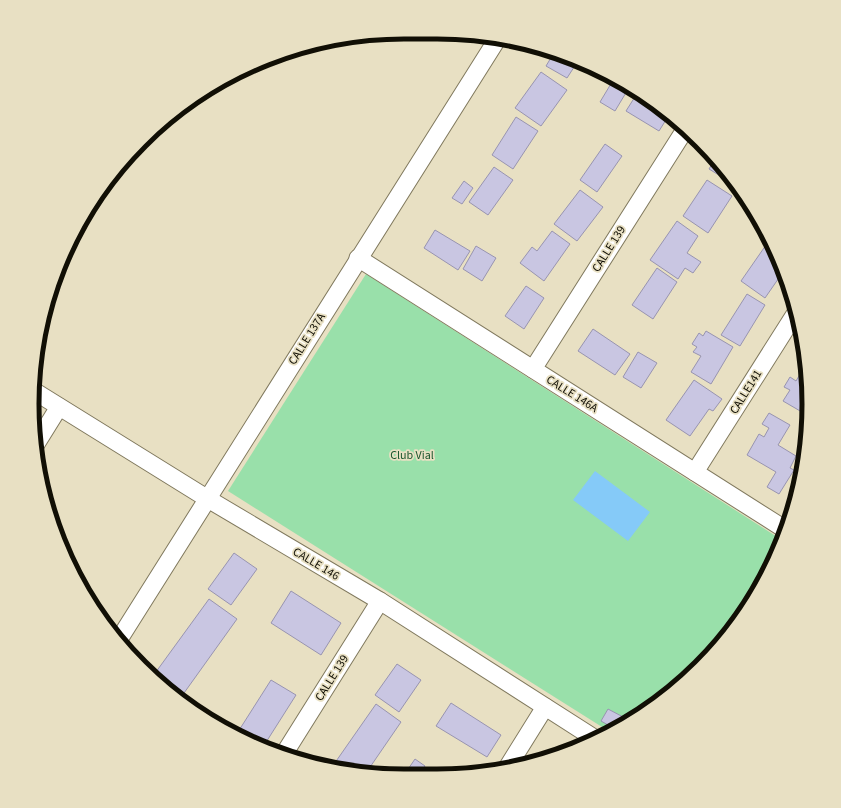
<svg xmlns="http://www.w3.org/2000/svg" width="841" height="808" viewBox="0 0 841 808" font-family="'Source Sans 3',sans-serif">
<rect width="100%" height="100%" fill="#e8e0c3"/>
<polygon fill="#99e0aa" points="366,274 782,540 759,590 717,649 664,699 610,732 228,491"/>
<polygon fill="#85caf8" points="595,471 650,512 628,541 573,500"/>
<g fill="#c9c6e2" stroke="#9894b0">
<polygon points="555,51 578,61 567,78 546,66"/>
<polygon points="541,72 567,90 541,126 515,108"/>
<polygon points="612,82 627,91 615,111 600,102"/>
<polygon points="638,92 669,115 659,131 626,111"/>
<polygon points="516,117 538,131 513,169 492,155"/>
<polygon points="605,144 622,156 597,192 580,180"/>
<polygon points="715,159 732,177 735,185 709,169"/>
<polygon points="494,167 513,180 488,215 469,202"/>
<polygon points="707,180 732,196 708,233 683,216"/>
<polygon points="464,181 473,188 462,204 452,198"/>
<polygon points="580,190 603,207 577,241 554,224"/>
<polygon points="677,221 698,236 687,253 701,262 693,273 685,268 678,279 650,260"/>
<polygon points="435,230 470,251 458,270 424,248"/>
<polygon points="552,231 570,244 544,281 520,263 532,247 537,251"/>
<polygon points="766,245 775,251 783,272 765,298 741,281"/>
<polygon points="476,246 496,258 482,281 463,269"/>
<polygon points="657,268 677,282 653,319 632,305"/>
<polygon points="526,286 544,298 524,329 505,316"/>
<polygon points="747,294 765,305 740,346 721,335"/>
<polygon points="593,329 630,354 615,375 578,351"/>
<polygon points="706,331 733,347 711,384 691,372 701,356 693,352 697,347 692,344 699,333 703,336"/>
<polygon points="638,352 657,363 641,388 623,377"/>
<polygon points="806,364 808,379 807,415 783,401 790,390 784,387 790,377 796,381"/>
<polygon points="694,380 722,399 713,411 709,409 690,436 666,420"/>
<polygon points="769,413 790,425 778,445 796,456 790,468 794,470 779,494 767,487 776,472 747,455 759,434 764,437 769,428 762,424"/>
<polygon points="802,467 799,483 794,481"/>
<polygon points="234,553 257,569 231,605 208,589"/>
<polygon points="291,591 341,623 321,655 271,623"/>
<polygon points="209,599 237,619 179,700 153,676"/>
<polygon points="397,664 421,680 399,712 375,695"/>
<polygon points="271,680 296,695 263,747 236,735"/>
<polygon points="451,703 501,735 487,757 436,726"/>
<polygon points="376,704 401,722 366,773 332,767"/>
<polygon points="608,709 627,719 625,723 615,729 601,721"/>
<polygon points="415,759 425,766 419,775 404,775"/>
</g>
<g fill="none" stroke-linecap="round" stroke-linejoin="round">
<g stroke="#80795e" stroke-width="19">
<g id="minor">
<polyline points="358,258 786,530"/>
<polyline points="533,369 686,128"/>
<polyline points="34,391 208,499 380,601 597,740"/>
<polyline points="36,444 59,407"/>
<polyline points="695,472 797,311"/>
<polyline points="118,641 498,38"/>
<polyline points="284,754 380,601"/>
<polyline points="507,768 545,707"/>
</g>
</g>
<use href="#minor" stroke="#fff" stroke-width="17"/>
</g>
<g text-anchor="middle" dominant-baseline="central" stroke-width="3.5" stroke-linejoin="round" paint-order="stroke">
<g font-size="12" fill="#110f05" stroke="#e8e0c3">
<text transform="translate(609 249) rotate(-58)">CALLE 139</text>
<text transform="translate(307 339) rotate(-58)">CALLE 137A</text>
<text transform="translate(746 392) rotate(-58)">CALLE141</text>
<text transform="translate(572 394) rotate(32)">CALLE 146A</text>
<text transform="translate(316 564) rotate(31)">CALLE 146</text>
<text transform="translate(332 678) rotate(-58)">CALLE 139</text>
</g>
<g font-size="12" fill="#1a562e" stroke="#e8e0c3">
<text x="412" y="455">Club Vial</text>
</g>
</g>
<path d="M0 0H841V808H0ZM404 39H437A365 365 0 0 1 802 404V404A365 365 0 0 1 437 769H404A365 365 0 0 1 39 404V404A365 365 0 0 1 404 39Z" fill="#e8e0c3" fill-rule="evenodd"/>
<path fill="none" stroke="#110f05" stroke-width="5" d="M404 39H437A365 365 0 0 1 802 404V404A365 365 0 0 1 437 769H404A365 365 0 0 1 39 404V404A365 365 0 0 1 404 39Z"/>
</svg>
